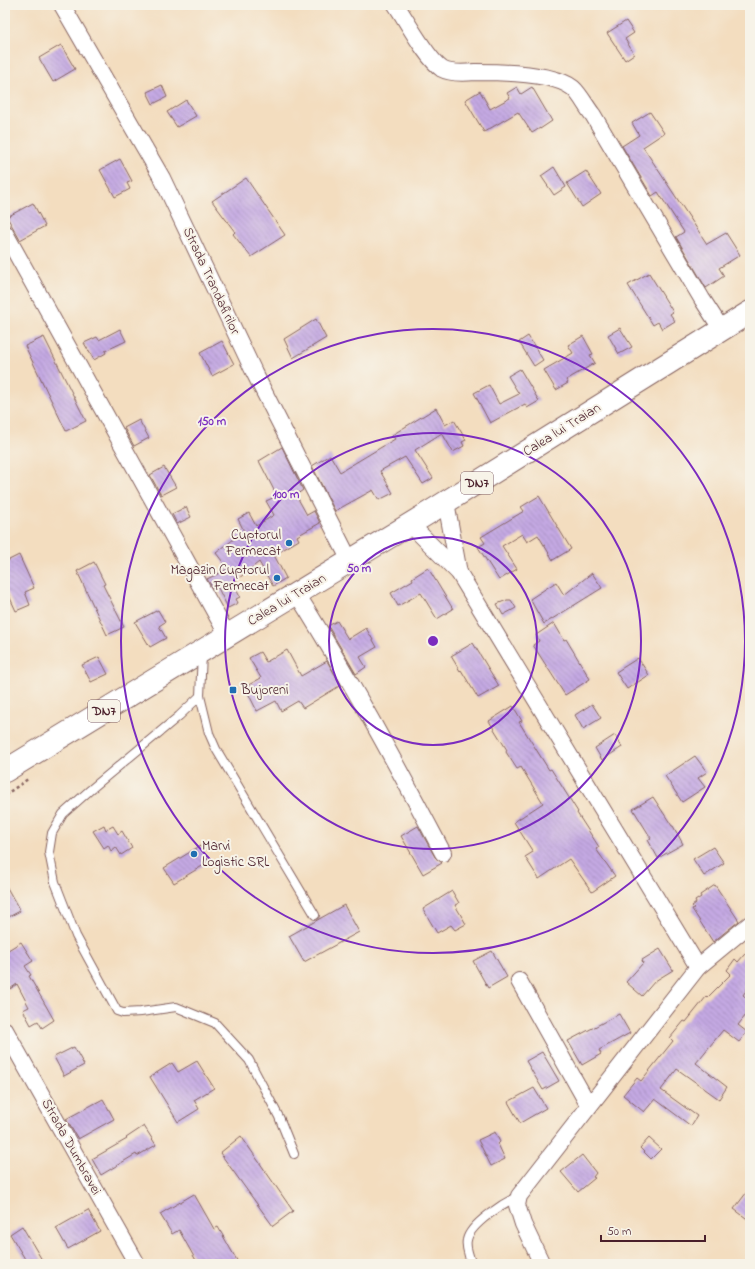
<svg xmlns="http://www.w3.org/2000/svg" width="755" height="1269" viewBox="0 0 755 1269" font-family="'Indie Flower',sans-serif">
<defs>
<pattern id="building-back-hatch" width="6" height="6" patternUnits="userSpaceOnUse"><rect width="6" height="6" fill="#c4a9e3"/><path d="M-1 5l2 2M0 0l6 6M5-1l2 2" fill="none" stroke="#a189b8"/></pattern>
</defs>
<rect width="100%" height="100%" fill="#f7f3e8"/>
<filter id="ink" filterUnits="userSpaceOnUse"><feTurbulence type="fractalNoise" baseFrequency=".025" numOctaves="2"/><feDisplacementMap in="SourceGraphic" scale="8" xChannelSelector="R" yChannelSelector="G"/><feConvolveMatrix kernelMatrix="1 2 1 2 8 2 1 2 1" color-interpolation-filters="sRGB"/></filter>
<filter id="wash" filterUnits="userSpaceOnUse"><feTurbulence type="fractalNoise" baseFrequency=".012" numOctaves="4" result="noise"/><feDisplacementMap in="SourceGraphic" scale="16" xChannelSelector="R" yChannelSelector="G"/><feGaussianBlur stdDeviation="0.9" result="paint"/><feColorMatrix in="noise" values="0 0 0 0 0 0 0 0 0 0 0 0 0 0 0 0 0 1.4 0 .05"/><feComposite in="paint" operator="in"/></filter>
<g filter="url(#wash)">
<rect width="100%" height="100%" fill="#f3ddbf"/>
<g id="blocks">
<g fill="url(#building-back-hatch)">
<polygon points="626,21 634,33 625,39 634,54 625,60 607,33"/>
<polygon points="61,45 75,69 53,82 39,58"/>
<polygon points="162,85 167,97 153,104 147,92"/>
<polygon points="517,87 521,94 532,87 552,121 540,129 540,128 532,133 518,112 484,132 465,100 480,91 490,109 510,98 507,93"/>
<polygon points="186,100 196,116 177,127 167,112"/>
<polygon points="650,112 664,133 643,147 707,244 726,233 740,255 719,268 724,276 706,288 676,237 684,232 658,192 652,196 622,146 639,135 632,123"/>
<polygon points="120,159 132,181 127,183 130,189 115,197 100,170"/>
<polygon points="554,167 566,187 554,195 541,176"/>
<polygon points="586,171 601,194 582,207 567,183"/>
<polygon points="246,178 285,235 251,257 233,234 235,232 212,201"/>
<polygon points="33,203 45,226 20,240 7,217"/>
<polygon points="649,273 673,312 670,314 675,321 662,329 658,322 653,325 628,285"/>
<polygon points="316,319 326,338 293,358 284,339"/>
<polygon points="620,328 632,347 619,354 608,335"/>
<polygon points="120,329 126,341 105,351 106,353 94,360 84,343 97,337 99,340"/>
<polygon points="528,336 543,360 534,366 519,342"/>
<polygon points="583,336 593,354 590,355 595,363 566,380 568,383 556,390 544,370 573,353 568,345"/>
<polygon points="44,337 86,421 66,431 25,346"/>
<polygon points="222,341 234,364 212,376 200,353"/>
<polygon points="520,369 539,401 527,408 525,404 490,423 474,393 489,385 499,404 519,394 508,376"/>
<polygon points="436,408 445,425 454,420 466,440 462,442 464,446 453,452 442,433 415,450 433,478 423,484 405,457 380,471 393,493 379,500 373,490 335,511 312,466 330,455 340,472 395,439 392,435"/>
<polygon points="139,420 149,438 134,446 124,428"/>
<polygon points="282,447 303,490 296,495 307,515 314,511 320,523 297,536 299,540 274,555 286,578 273,586 259,562 233,583 240,597 236,599 238,603 228,608 218,588 214,590 207,579 228,569 216,553 244,531 238,519 249,513 256,526 274,515 266,501 277,496 259,461"/>
<polygon points="164,467 176,487 161,495 150,475"/>
<polygon points="539,496 571,549 553,560 538,535 527,542 522,534 502,546 517,569 499,580 478,547 485,543 481,537 524,511 521,507"/>
<polygon points="186,507 191,517 177,524 172,514"/>
<polygon points="19,555 34,588 25,592 30,605 16,611 5,587 5,562"/>
<polygon points="94,562 105,584 103,585 124,627 107,635 77,571"/>
<polygon points="428,568 453,609 437,619 421,593 398,606 391,593 413,580 412,578"/>
<polygon points="592,573 602,588 544,624 530,599 556,582 564,595"/>
<polygon points="507,600 511,600 516,608 503,615 497,604"/>
<polygon points="158,610 165,622 159,626 166,638 150,647 135,622"/>
<polygon points="337,621 348,639 366,628 377,647 360,657 366,667 356,674 328,626"/>
<polygon points="554,623 564,640 566,639 590,679 565,695 533,645 539,641 536,635"/>
<polygon points="473,643 499,686 478,698 461,670 460,671 451,656"/>
<polygon points="287,650 301,676 327,661 341,685 303,708 298,701 281,711 276,701 257,711 245,687 261,678 249,658 260,652 266,662"/>
<polygon points="99,657 108,674 91,682 82,665"/>
<polygon points="638,658 649,675 627,689 616,672"/>
<polygon points="592,704 601,718 583,729 575,715"/>
<polygon points="513,706 522,721 519,722 549,770 551,769 578,812 577,813 599,847 596,849 615,876 592,892 569,859 539,879 525,857 533,852 514,822 543,803 521,767 517,769 506,752 507,750 489,721"/>
<polygon points="615,735 622,747 602,760 595,748"/>
<polygon points="695,756 707,772 698,778 705,787 682,802 665,776"/>
<polygon points="653,797 672,826 673,826 683,844 658,858 648,840 651,838 633,809"/>
<polygon points="104,825 106,830 113,826 118,834 122,831 132,848 121,855 116,847 111,851 108,845 104,848 93,831"/>
<polygon points="418,826 435,857 442,863 423,874 401,836"/>
<polygon points="200,846 209,862 174,883 164,868"/>
<polygon points="713,847 724,863 704,876 693,859"/>
<polygon points="5,884 20,911 5,919"/>
<polygon points="715,885 739,921 713,942 692,909 694,908 692,906 696,903 695,901 701,897 700,895"/>
<polygon points="452,891 459,903 455,905 466,924 455,930 451,925 437,933 423,909"/>
<polygon points="344,905 359,932 304,962 289,936"/>
<polygon points="21,942 33,961 25,966 31,975 29,976 54,1020 42,1028 38,1021 31,1025 23,1010 29,1007 17,984 10,989 5,981 5,952"/>
<polygon points="750,948 750,985 743,995 750,1001 750,1010 738,1025 747,1032 739,1042 723,1030 696,1063 727,1087 719,1099 677,1069 661,1090 697,1116 691,1126 655,1099 644,1112 623,1095 637,1078 641,1081 673,1041 670,1038 684,1021 686,1022 706,997 707,998 731,974 727,970 735,959 738,962"/>
<polygon points="660,949 673,970 655,981 642,996 626,982 643,963 642,960"/>
<polygon points="492,951 507,977 488,988 473,961"/>
<polygon points="619,1014 630,1033 599,1050 601,1054 582,1065 568,1041"/>
<polygon points="74,1047 84,1065 64,1076 54,1057"/>
<polygon points="542,1052 559,1081 543,1090 526,1061"/>
<polygon points="197,1061 214,1088 194,1100 199,1109 178,1122 150,1077 172,1063 178,1072"/>
<polygon points="534,1088 546,1108 520,1123 508,1102"/>
<polygon points="103,1099 114,1119 78,1139 66,1119"/>
<polygon points="144,1126 156,1145 137,1156 136,1154 101,1175 92,1159 127,1139 126,1138"/>
<polygon points="495,1132 500,1142 498,1144 505,1159 491,1166 478,1140"/>
<polygon points="241,1136 293,1211 273,1226 220,1153"/>
<polygon points="649,1138 661,1149 651,1159 640,1148"/>
<polygon points="582,1155 596,1173 593,1177 595,1178 578,1192 561,1172"/>
<polygon points="750,1188 750,1221 734,1209"/>
<polygon points="194,1194 214,1229 218,1227 239,1264 198,1264 179,1230 172,1234 160,1214"/>
<polygon points="88,1210 100,1231 68,1249 56,1228"/>
<polygon points="22,1226 42,1260 36,1264 28,1264 10,1234"/>
</g>
</g>
</g>
<g filter="url(#ink)">
<use href="#blocks" fill-opacity="0" stroke="#85625f" stroke-width="1"/>
<g fill="none" stroke-linecap="round" stroke-linejoin="round">
<g stroke="#85625f" stroke-width="10">
<g id="service">
<polyline points="202,654 200,696 209,733 216,749 315,915"/>
<polyline points="200,696 179,716 90,790 63,814 52,833 49,852 55,882 76,936 117,1011 123,1013 141,1012 176,1007 215,1023 249,1060 279,1117 294,1154"/>
<path d="M471,1264C470,1256 465,1248 467,1240C470,1224 504,1203 518,1196"/>
</g>
</g>
<g stroke="#85625f" stroke-width="18">
<g id="minor">
<polyline points="62,5 162,178 254,372 350,561"/>
<path d="M396,5C407,21 427,59 442,69C451,74 465,73 475,72C499,72 554,73 573,88C580,94 587,108 593,115L702,299L722,330"/>
<polyline points="5,233 228,636"/>
<polyline points="446,502 459,573"/>
<polyline points="410,524 459,573 698,967 519,1196 517,1205 523,1224 542,1264"/>
<path d="M297,594C350,678 397,765 443,853"/>
<polyline points="698,967 750,924"/>
<polyline points="519,981 589,1106"/>
<polyline points="5,1030 137,1264"/>
</g>
</g>
<g stroke="#85625f" stroke-width="24">
<polyline id="trunk" points="5,771 430,512 750,312"/>
</g>
<polyline stroke="#85625f" stroke-width="2.5" stroke-dasharray="3 3" stroke-linecap="butt" points="5,795 28,779"/>
<use href="#service" stroke="#fff" stroke-width="8"/>
<use href="#minor" stroke="#fff" stroke-width="16"/>
<use href="#trunk" stroke="#fff" stroke-width="22"/>
</g>
</g>
<g fill="none" stroke="#7b2cbf" stroke-width="2">
<circle cx="433" cy="641" r="104"/>
<circle cx="433" cy="641" r="208"/>
<circle cx="433" cy="641" r="312"/>
</g>
<g fill="#1f6fb2" stroke="#f7f3e8" stroke-width="1.5">
<circle cx="289" cy="543" r="4"/>
<circle cx="277" cy="578" r="4"/>
<rect x="229" y="686" width="8" height="8" rx="2"/>
<circle cx="194" cy="854" r="4"/>
</g>
<g text-anchor="middle" dominant-baseline="central" stroke-width="4" stroke-linejoin="round" paint-order="stroke">
<g fill="#f7f3e8" stroke="#7e5f64" stroke-width="1">
<rect x="461" y="472" width="32" height="22" rx="3"/>
<rect x="88" y="700" width="32" height="22" rx="3"/>
</g>
<g font-size="13" font-weight="bold" fill="#4a1f2b">
<text x="477" y="483">DN7</text>
<text x="104" y="711">DN7</text>
</g>
<g font-size="14" fill="#4a1f2b" stroke="#f7f3e8">
<text transform="translate(211 281) rotate(65)">Strada Trandafirilor</text>
<text transform="translate(562 430) rotate(-32)">Calea lui Traian</text>
<text transform="translate(287 600) rotate(-31)">Calea lui Traian</text>
<text transform="translate(71 1147) rotate(61)">Strada Dumbravei</text>
</g>
<g font-size="14" fill="#4a1f2b" stroke="#f7f3e8" text-anchor="end">
<text x="281" y="535">Cuptorul<tspan x="281" dy="16">Fermecat</tspan></text>
<text x="269" y="570">Magazin Cuptorul<tspan x="269" dy="16">Fermecat</tspan></text>
<text x="241" y="690" text-anchor="start">Bujoreni</text>
<text x="202" y="846" text-anchor="start">Marvi<tspan x="202" dy="16">Logistic SRL</tspan></text>
</g>
</g>
<circle cx="433" cy="641" r="6" fill="#7b2cbf" stroke="#f7f3e8" stroke-width="2"/>
<g font-size="12" text-anchor="middle" font-weight="bold" fill="#7b2cbf" stroke="#f7f3e8" stroke-width="4" stroke-linejoin="round" paint-order="stroke">
<text x="212" y="425">150 m</text>
<text x="286" y="498">100 m</text>
<text x="359" y="572">50 m</text>
</g>
<rect width="755" height="1269" fill="none" stroke="#f7f3e8" stroke-width="20"/>
<path d="M601 1235v6h104v-6" fill="none" stroke="#4a1f2b" stroke-width="2"/>
<text x="607" y="1235" font-size="12" fill="#4a1f2b" stroke="#f7f3e8" stroke-width="3" paint-order="stroke">50 m</text>
</svg>
